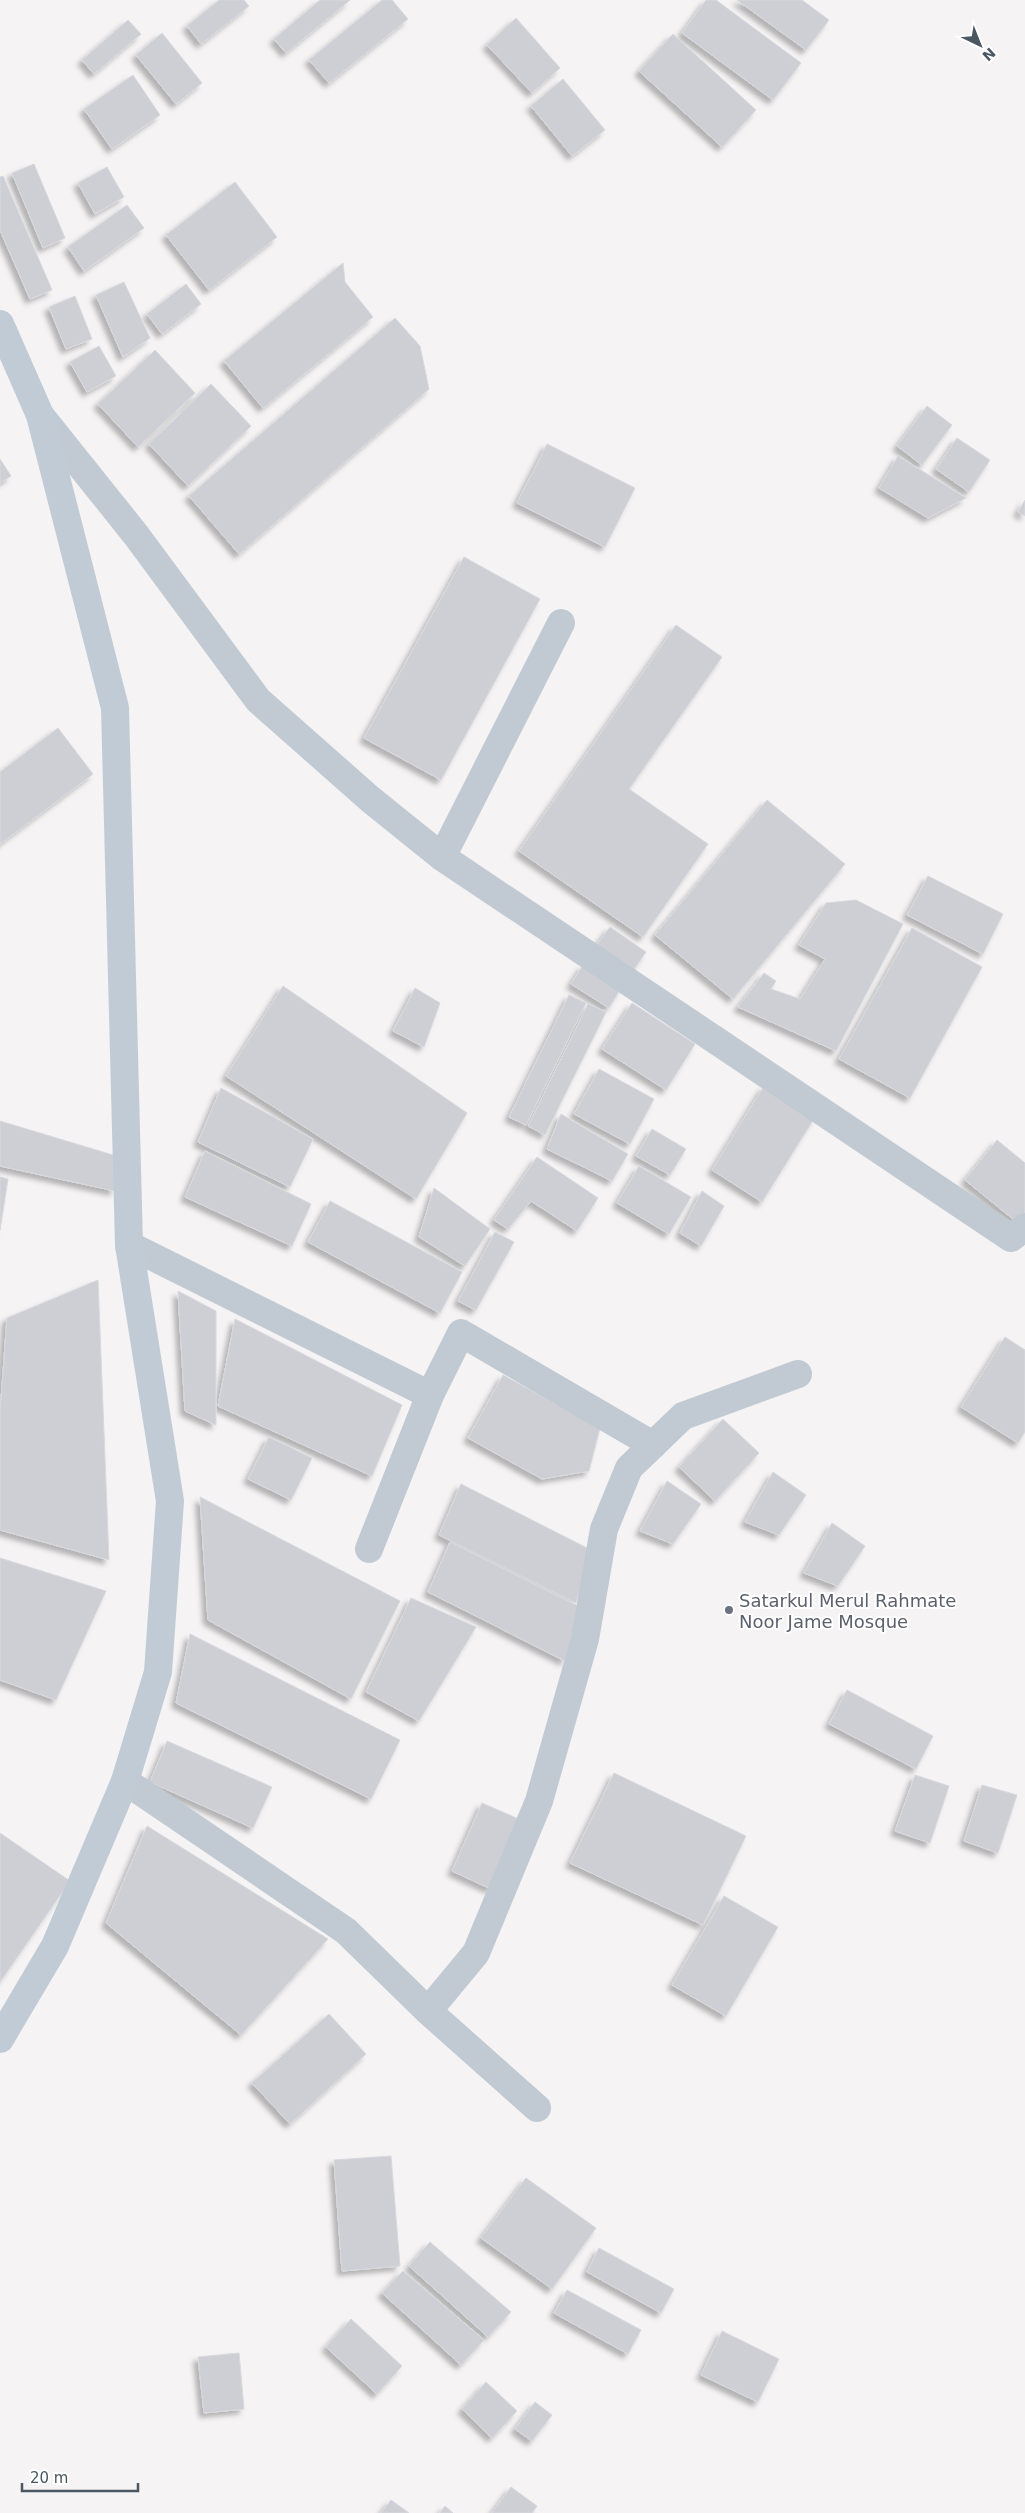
<svg xmlns="http://www.w3.org/2000/svg" width="1025" height="2513" viewBox="0 0 1025 2513" font-family="'DejaVu Sans',sans-serif">
<defs>
<filter id="shadow"><feDropShadow dx="-4.5" dy="4.5" stdDeviation="2.5" flood-color="#0004"/></filter>
</defs>
<rect width="100%" height="100%" fill="#f5f3f3"/>
<g fill="#cdcfd5" stroke="#d7d9de" filter="url(#shadow)">
<polygon points="219,0 244,0 249,6 201,44 187,26"/>
<polygon points="320,0 350,0 286,53 274,39"/>
<polygon points="382,0 392,0 408,19 329,83 309,60"/>
<polygon points="706,0 716,0 801,63 773,100 682,33"/>
<polygon points="737,0 802,0 829,20 806,50"/>
<polygon points="516,18 560,68 532,93 487,45"/>
<polygon points="128,20 141,34 94,74 82,60"/>
<polygon points="162,33 202,83 176,104 136,55"/>
<polygon points="673,34 756,110 722,147 639,71"/>
<polygon points="133,75 160,115 112,149 84,109"/>
<polygon points="563,79 605,130 572,156 531,106"/>
<polygon points="34,164 65,238 43,248 12,173"/>
<polygon points="107,167 124,197 95,214 78,183"/>
<polygon points="3,176 52,290 30,299 0,230 0,177"/>
<polygon points="235,182 277,237 209,290 166,235"/>
<polygon points="127,205 144,228 84,271 68,247"/>
<polygon points="343,263 345,282 373,317 263,408 224,361"/>
<polygon points="124,282 150,338 123,357 96,295"/>
<polygon points="186,284 201,304 162,334 147,314"/>
<polygon points="75,296 92,339 66,349 49,307"/>
<polygon points="395,318 420,346 429,389 239,554 189,496"/>
<polygon points="99,346 116,376 87,392 70,362"/>
<polygon points="155,350 195,393 138,447 98,404"/>
<polygon points="211,384 251,426 188,486 149,444"/>
<polygon points="927,406 952,425 922,465 897,446"/>
<polygon points="957,438 990,460 969,492 936,469"/>
<polygon points="547,444 635,488 605,547 517,503"/>
<polygon points="898,456 966,498 928,518 879,488"/>
<polygon points="0,459 11,476 0,483"/>
<polygon points="1025,500 1025,516 1018,512"/>
<polygon points="464,557 540,599 441,780 364,738"/>
<polygon points="676,625 722,657 629,789 708,844 643,937 519,851"/>
<polygon points="58,728 93,774 0,844 0,772"/>
<polygon points="767,800 845,864 733,999 655,935"/>
<polygon points="928,876 1003,914 983,954 907,915"/>
<polygon points="856,900 903,924 836,1051 738,1007 764,973 776,981 771,989 800,999 825,959 799,945 826,903"/>
<polygon points="610,927 646,952 630,975 594,949"/>
<polygon points="912,928 982,967 910,1098 839,1059"/>
<polygon points="583,965 621,988 609,1008 571,984"/>
<polygon points="283,986 467,1113 416,1199 226,1076"/>
<polygon points="415,988 440,1003 424,1047 393,1031"/>
<polygon points="569,995 586,1003 526,1125 509,1117"/>
<polygon points="632,1003 695,1044 666,1090 602,1049"/>
<polygon points="588,1004 606,1012 545,1135 528,1126"/>
<polygon points="599,1069 654,1099 630,1144 574,1114"/>
<polygon points="764,1086 815,1117 762,1202 712,1170"/>
<polygon points="221,1088 313,1139 290,1187 198,1142"/>
<polygon points="561,1114 628,1154 612,1181 547,1149"/>
<polygon points="0,1121 113,1155 115,1191 0,1166"/>
<polygon points="652,1129 686,1149 670,1175 636,1156"/>
<polygon points="997,1140 1025,1163 1025,1218 1019,1224 965,1180"/>
<polygon points="205,1151 311,1204 292,1246 185,1197"/>
<polygon points="537,1157 598,1198 577,1231 531,1201 508,1229 494,1220"/>
<polygon points="639,1166 691,1197 669,1234 617,1203"/>
<polygon points="0,1177 8,1179 0,1230"/>
<polygon points="434,1188 490,1229 465,1266 419,1237"/>
<polygon points="702,1191 724,1206 701,1246 680,1233"/>
<polygon points="330,1201 462,1272 440,1313 308,1242"/>
<polygon points="495,1232 514,1242 476,1310 458,1301"/>
<polygon points="98,1280 109,1560 0,1530 0,1413 7,1318"/>
<polygon points="178,1291 216,1311 216,1425 185,1411"/>
<polygon points="235,1319 402,1405 372,1476 218,1406"/>
<polygon points="1005,1337 1025,1350 1025,1432 1018,1443 961,1407"/>
<polygon points="503,1375 600,1428 589,1471 542,1479 468,1438"/>
<polygon points="723,1419 759,1453 715,1501 679,1467"/>
<polygon points="269,1437 312,1458 291,1500 248,1479"/>
<polygon points="773,1472 806,1495 779,1535 745,1522"/>
<polygon points="667,1481 701,1504 673,1544 640,1531"/>
<polygon points="461,1484 591,1550 576,1603 439,1535"/>
<polygon points="200,1497 400,1601 351,1699 208,1620"/>
<polygon points="832,1523 865,1546 838,1586 804,1573"/>
<polygon points="450,1542 580,1607 565,1661 428,1592"/>
<polygon points="0,1558 106,1591 56,1700 0,1680"/>
<polygon points="411,1598 476,1627 419,1721 366,1692"/>
<polygon points="190,1634 400,1740 371,1799 176,1703"/>
<polygon points="847,1690 933,1736 916,1769 829,1724"/>
<polygon points="167,1741 272,1787 253,1828 150,1782"/>
<polygon points="614,1773 746,1836 703,1925 570,1863"/>
<polygon points="915,1775 949,1786 930,1843 895,1831"/>
<polygon points="982,1785 1017,1795 998,1853 964,1841"/>
<polygon points="482,1803 521,1820 491,1889 452,1871"/>
<polygon points="147,1826 328,1939 241,2035 106,1923"/>
<polygon points="0,1833 70,1881 0,1982"/>
<polygon points="724,1896 778,1927 726,2016 672,1985"/>
<polygon points="329,2014 366,2054 290,2124 252,2083"/>
<polygon points="391,2156 400,2266 342,2271 334,2160"/>
<polygon points="526,2178 596,2228 552,2289 481,2238"/>
<polygon points="430,2242 511,2312 488,2337 409,2266"/>
<polygon points="599,2248 674,2289 661,2313 587,2272"/>
<polygon points="403,2271 484,2340 461,2365 382,2293"/>
<polygon points="567,2290 641,2330 628,2354 554,2313"/>
<polygon points="351,2319 402,2366 377,2394 326,2347"/>
<polygon points="722,2331 779,2359 758,2402 701,2375"/>
<polygon points="239,2353 244,2409 204,2413 198,2357"/>
<polygon points="486,2382 517,2411 492,2438 462,2409"/>
<polygon points="535,2402 552,2415 532,2441 515,2429"/>
<polygon points="511,2487 537,2506 532,2513 492,2513"/>
<polygon points="391,2500 409,2513 381,2513"/>
<polygon points="445,2506 453,2513 440,2513"/>
</g>
<g fill="none" stroke-linecap="round" stroke-linejoin="round">
<g stroke="#c1cad2" stroke-width="28">
<polyline points="40,415 136,535 258,700 370,799 442,857 1011,1238 1025,1227"/>
<polyline points="442,857 561,623"/>
<polyline points="129,1245 430,1395 461,1333 653,1445"/>
<polyline points="369,1549 430,1395"/>
<polyline points="125,1781 346,1931 428,2011 537,2108"/>
<polyline points="428,2011 476,1953 539,1801 585,1639 604,1529 629,1468 683,1416 798,1374"/>
</g>
<polyline stroke="#c1cbd6" stroke-width="28" points="0,324 40,415 115,708 129,1245 170,1501 158,1672 125,1781 55,1946 0,2039"/>
</g>
<circle fill="#6b7280" stroke="#fff" stroke-width="2" cx="729" cy="1610" r="5"/>
<g text-anchor="middle" dominant-baseline="central" stroke-width="4" stroke-linejoin="round" paint-order="stroke">
<g font-size="18" fill="#5b616d" stroke="#fff" text-anchor="start">
<text x="739" y="1600">Satarkul Merul Rahmate<tspan x="739" dy="21">Noor Jame Mosque</tspan></text>
</g>
</g>
<g transform="translate(980 45) rotate(137)" stroke="#ffffff" stroke-width="4" paint-order="stroke">
<path d="M0-4L9 19L0 12L-9 19Z" fill="#4a5661"/>
<text y="-8" font-size="14" font-weight="bold" text-anchor="middle" fill="#4a5661">N</text>
</g>
<path d="M22 2483v8h116v-8" fill="none" stroke="#4a5661" stroke-width="2.5"/>
<text x="30" y="2483" font-size="15" fill="#4a5661" stroke="#ffffff" stroke-width="4" paint-order="stroke">20 m</text>
</svg>
